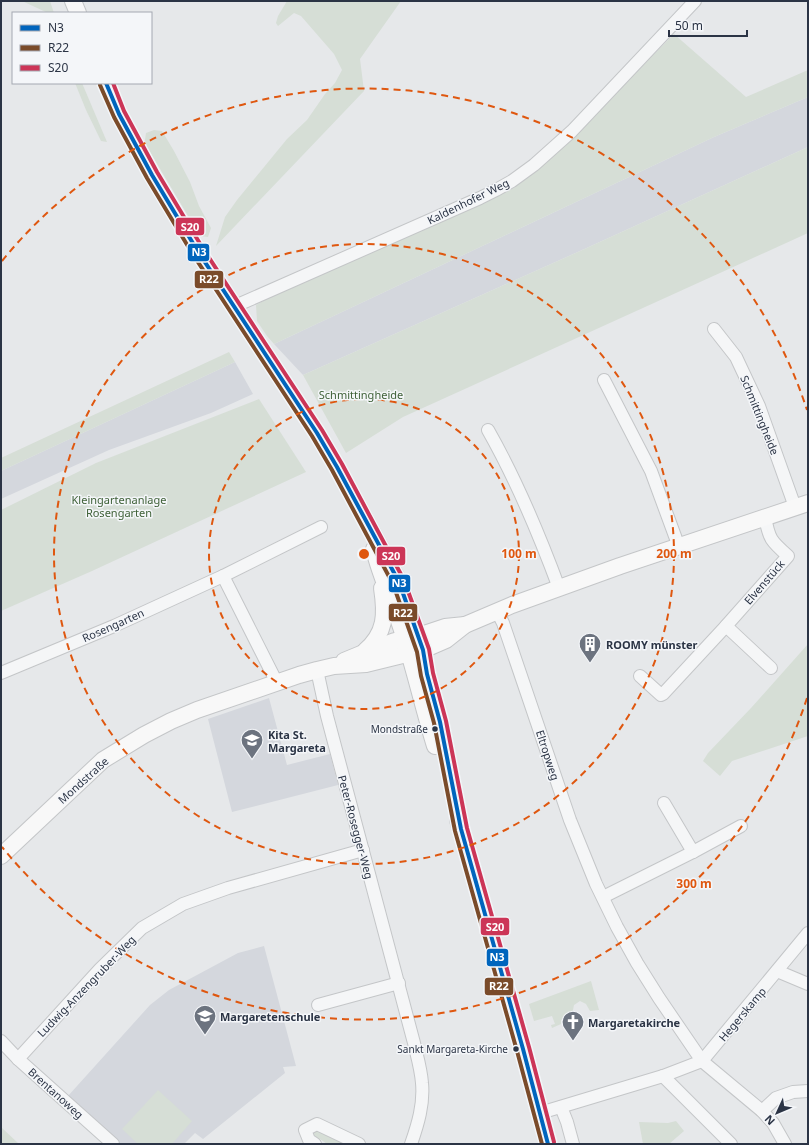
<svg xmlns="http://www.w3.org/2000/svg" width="809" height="1145" viewBox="0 0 809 1145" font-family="'Noto Sans',sans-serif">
<rect width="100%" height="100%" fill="#e6e8ea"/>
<g fill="#d4d7dd">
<polygon points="808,97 808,147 580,251 303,375 274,344 714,137"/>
<polygon points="235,362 253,394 211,413 109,450 1,499 1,471"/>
<polygon points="269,698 287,765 330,754 338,785 232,812 208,719"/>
<polygon points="264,946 296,1066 283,1067 285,1073 203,1139 195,1133 184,1144 121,1144 68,1096 150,1005 169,990 238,953"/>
</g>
<g fill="#d6ded6">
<polygon points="22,1 50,1 54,13 48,13"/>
<polygon points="287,1 401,1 360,59 364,91 216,246 225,217 237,200 287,139 307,120 325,94 335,83 342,70 334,54 301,16 294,13 278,26 276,23 278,16"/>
<polygon points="674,34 746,97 808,70 808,97 714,137 274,344 267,336 257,321 256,305 270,297 523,180 553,157"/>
<polygon points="75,83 82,83 107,142 101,141 86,110"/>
<polygon points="154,130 162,131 174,151 190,182 199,206 211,228 208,237 200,236 147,147 145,140 146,133"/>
<polygon points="808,147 808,233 403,417 346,453 303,375 580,251"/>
<polygon points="229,352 235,362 1,471 1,458"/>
<polygon points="259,399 306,472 92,571 1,611 1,510 96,463"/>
<polygon points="808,644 808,736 732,761 720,776 703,761 708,753 751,708"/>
<polygon points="591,981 599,1010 590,1011 586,1004 580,1001 574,1005 572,1015 561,1020 561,1024 552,1028 551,1025 555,1024 552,1016 534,1021 529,1004"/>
<polygon points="158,1090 192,1121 172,1144 138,1144 122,1129"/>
<polygon points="676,1121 684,1131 669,1144 643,1144 639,1122 668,1123"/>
<polygon points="1,1127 19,1144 1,1144"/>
<polygon points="317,1130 350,1144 327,1144 320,1139 318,1142 312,1137 313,1132"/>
</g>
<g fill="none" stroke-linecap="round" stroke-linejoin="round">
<g stroke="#c4c6c8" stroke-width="14">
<g id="street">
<polyline points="233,307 480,198 496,190 512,181 534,165 572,131 695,1"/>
<polyline points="714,329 736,357 759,406 795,507"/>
<polyline points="604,380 651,471 679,547"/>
<path d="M488,430C517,481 539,534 559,588"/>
<polyline points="223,576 277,683"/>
<polyline points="497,611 503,623 570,820 596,884 617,927 637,963 659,998 702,1061 762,1111 773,1123 785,1144"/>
<polyline points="726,626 771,668"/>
<path d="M317,670L327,716L414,1043C417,1056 421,1069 422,1083C424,1104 418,1124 411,1144"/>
<polyline points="1,673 114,626 223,576 321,527"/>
<path d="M640,676L661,695L663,694L726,626L788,556C771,541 769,539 765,517"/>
<polyline points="664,803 693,852"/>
<polyline points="603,897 693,852 741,826"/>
<polyline points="777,971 808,984"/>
<polyline points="318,1005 399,983"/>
<polyline points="1,1041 18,1059 113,1144"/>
<polyline points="18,1059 100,969 142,928 183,904 228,888 363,850"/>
<polyline points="663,1076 731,1144"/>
<polyline points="561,1107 567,1122 573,1144"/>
<polyline points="762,1111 776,1098 793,1092 808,1091"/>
<polyline points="540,1113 663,1076 702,1061 808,933"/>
<polyline points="315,1144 309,1140 305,1130 317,1124 359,1144"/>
</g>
</g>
<g stroke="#c4c6c8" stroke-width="18">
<g id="secondary">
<polyline points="73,1 78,13"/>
<polyline points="106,83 119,114 152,175 197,250 317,433 337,467 399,582 423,650 427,674 440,722 461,829"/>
<path d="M374,549C380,576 393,601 401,627C414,666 423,707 435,746"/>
<path d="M365,651C386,633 386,614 382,588"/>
<polyline points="344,661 361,654 395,641 418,636 445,627 465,625"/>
<polyline points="458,820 523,1049 548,1144"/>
<polyline points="1,856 103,760 144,735 171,721 197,710 299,675 317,670 334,666 366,664 423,650 446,640 465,625 512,605 620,566 808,503"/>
</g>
</g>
<use href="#street" stroke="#f5f6f7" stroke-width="12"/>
<use href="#secondary" stroke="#f8f8f8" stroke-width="16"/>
<g stroke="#f4f6f9" stroke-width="7">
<polyline id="bus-1" points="106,83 119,114 152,175 197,250 317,433 337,467 399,582 423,650 427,674 440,722 461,829 523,1049 548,1144"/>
</g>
<g stroke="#f4f6f9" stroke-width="7">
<polyline id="bus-2" points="100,85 114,117 147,178 192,253 312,436 332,470 393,584 417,652 421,676 434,723 455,831 517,1051 542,1144"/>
</g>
<g stroke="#f4f6f9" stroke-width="7">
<polyline id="bus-3" points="113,83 124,111 157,172 202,247 322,430 342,464 404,580 429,649 433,673 446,721 467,828 529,1047 554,1142"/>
</g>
<use href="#bus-1" stroke="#0065bd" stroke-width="4"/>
<use href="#bus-2" stroke="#7a4b2a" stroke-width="4"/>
<use href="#bus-3" stroke="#cc3557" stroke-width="4"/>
</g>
<g fill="none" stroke="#df570f" stroke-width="2" stroke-dasharray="7 5">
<circle cx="364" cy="554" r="155"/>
<circle cx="364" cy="554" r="310"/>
<path d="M807 698A466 466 0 0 1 2 847M2 261A466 466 0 0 1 807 410"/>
</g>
<defs>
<g id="building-pin" transform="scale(1.15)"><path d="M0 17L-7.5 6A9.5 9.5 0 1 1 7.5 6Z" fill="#6c737f" stroke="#f4f6f9"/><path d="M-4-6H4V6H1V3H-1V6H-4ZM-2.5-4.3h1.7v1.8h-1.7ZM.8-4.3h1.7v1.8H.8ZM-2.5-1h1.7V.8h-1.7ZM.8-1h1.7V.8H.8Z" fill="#fff"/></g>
<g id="school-pin" transform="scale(1.15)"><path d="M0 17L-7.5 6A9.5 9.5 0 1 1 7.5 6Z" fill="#6c737f" stroke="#f4f6f9"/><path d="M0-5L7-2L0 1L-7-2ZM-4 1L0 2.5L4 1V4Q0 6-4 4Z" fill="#fff"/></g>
<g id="church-pin" transform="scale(1.15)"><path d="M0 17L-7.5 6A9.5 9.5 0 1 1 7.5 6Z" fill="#6c737f" stroke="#f4f6f9"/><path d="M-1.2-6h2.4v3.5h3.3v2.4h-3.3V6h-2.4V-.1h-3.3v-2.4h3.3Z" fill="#fff"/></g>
</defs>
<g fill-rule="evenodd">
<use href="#building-pin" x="590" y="644"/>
<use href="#school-pin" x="252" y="740"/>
<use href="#school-pin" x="205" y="1016"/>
<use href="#church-pin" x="573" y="1022"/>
</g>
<g fill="#2b3445" stroke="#f4f6f9" stroke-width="1.5">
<circle cx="435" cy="729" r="3.5"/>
<circle cx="516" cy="1049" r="3.5"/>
</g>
<g text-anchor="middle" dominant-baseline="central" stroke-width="3" stroke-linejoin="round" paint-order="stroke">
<g font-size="10" fill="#2b3445" stroke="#f4f6f9" text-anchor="end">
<text x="428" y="729">Mondstraße</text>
<text x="508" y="1049">Sankt Margareta-Kirche</text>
</g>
<g font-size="11" fill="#2b3445" stroke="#f4f6f9">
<text transform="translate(468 201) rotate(-26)">Kaldenhofer Weg</text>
<text transform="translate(760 415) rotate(68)">Schmittingheide</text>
<text transform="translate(764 582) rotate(-49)">Elvenstück</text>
<text transform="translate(113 625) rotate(-24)">Rosengarten</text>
<text transform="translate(548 755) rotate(72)">Eltropweg</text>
<text transform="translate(83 780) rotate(-42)">Mondstraße</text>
<text transform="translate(356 827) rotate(75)">Peter-Rosegger-Weg</text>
<text transform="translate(86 986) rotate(-46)">Ludwig-Anzengruber-Weg</text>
<text transform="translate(742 1014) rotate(-50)">Hegerskamp</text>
<text transform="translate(56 1093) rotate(42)">Brentanoweg</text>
</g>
<g font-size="11" fill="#3f6138" stroke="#f4f6f9">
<text x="361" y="394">Schmittingheide</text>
<text x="119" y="499">Kleingartenanlage<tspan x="119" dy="13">Rosengarten</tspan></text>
</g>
<g font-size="11" font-weight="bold" fill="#2b3445" stroke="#f4f6f9" text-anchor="start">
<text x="606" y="644">ROOMY münster</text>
<text x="268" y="734">Kita St.<tspan x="268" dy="13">Margareta</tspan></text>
<text x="220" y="1016">Margaretenschule</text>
<text x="588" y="1022">Margaretakirche</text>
</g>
</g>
<circle cx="364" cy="554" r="6" fill="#df570f" stroke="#f4f6f9" stroke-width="2"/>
<g font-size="12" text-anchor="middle" font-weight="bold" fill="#df570f" stroke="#f4f6f9" stroke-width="3" stroke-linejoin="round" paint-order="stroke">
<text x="519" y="558">100 m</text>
<text x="674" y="558">200 m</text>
<text x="694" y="888">300 m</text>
</g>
<g stroke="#f4f6f9" stroke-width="1.5">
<rect x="175" y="217" width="30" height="19" rx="4" fill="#cc3557"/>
<rect x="187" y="243" width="23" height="19" rx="4" fill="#0065bd"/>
<rect x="194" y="270" width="30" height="19" rx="4" fill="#7a4b2a"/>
<rect x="376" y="546" width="30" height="20" rx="4" fill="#cc3557"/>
<rect x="388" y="574" width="23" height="19" rx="4" fill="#0065bd"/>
<rect x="388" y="603" width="30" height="19" rx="4" fill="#7a4b2a"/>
<rect x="480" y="917" width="30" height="19" rx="4" fill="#cc3557"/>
<rect x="486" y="948" width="23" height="19" rx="4" fill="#0065bd"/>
<rect x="484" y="977" width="30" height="19" rx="4" fill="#7a4b2a"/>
</g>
<g font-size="11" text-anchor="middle" font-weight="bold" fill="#fff">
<text x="190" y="231">S20</text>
<text x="199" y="256">N3</text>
<text x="209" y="283">R22</text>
<text x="391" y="560">S20</text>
<text x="399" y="587">N3</text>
<text x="403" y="617">R22</text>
<text x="495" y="931">S20</text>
<text x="497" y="961">N3</text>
<text x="499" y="990">R22</text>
</g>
<rect width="809" height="1145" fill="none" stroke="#2b3445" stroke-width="4"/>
<rect x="12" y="12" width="140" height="72" fill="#f4f6f9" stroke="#a4a8b1"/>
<rect x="20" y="25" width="20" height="6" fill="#0065bd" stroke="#a4a8b1"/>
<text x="48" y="32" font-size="12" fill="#2b3445">N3</text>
<rect x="20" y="45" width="20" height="6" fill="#7a4b2a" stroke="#a4a8b1"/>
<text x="48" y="52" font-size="12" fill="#2b3445">R22</text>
<rect x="20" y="65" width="20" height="6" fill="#cc3557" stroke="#a4a8b1"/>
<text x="48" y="72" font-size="12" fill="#2b3445">S20</text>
<g transform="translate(777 1113) rotate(226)" stroke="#f4f6f9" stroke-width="3" paint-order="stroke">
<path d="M0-3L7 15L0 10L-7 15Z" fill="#2b3445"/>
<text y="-6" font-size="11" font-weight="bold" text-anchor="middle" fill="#2b3445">N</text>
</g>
<path d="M669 30v6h78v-6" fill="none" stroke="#2b3445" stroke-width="2"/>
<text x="675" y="30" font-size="12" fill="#2b3445" stroke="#f4f6f9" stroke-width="3" paint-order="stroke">50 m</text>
</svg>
